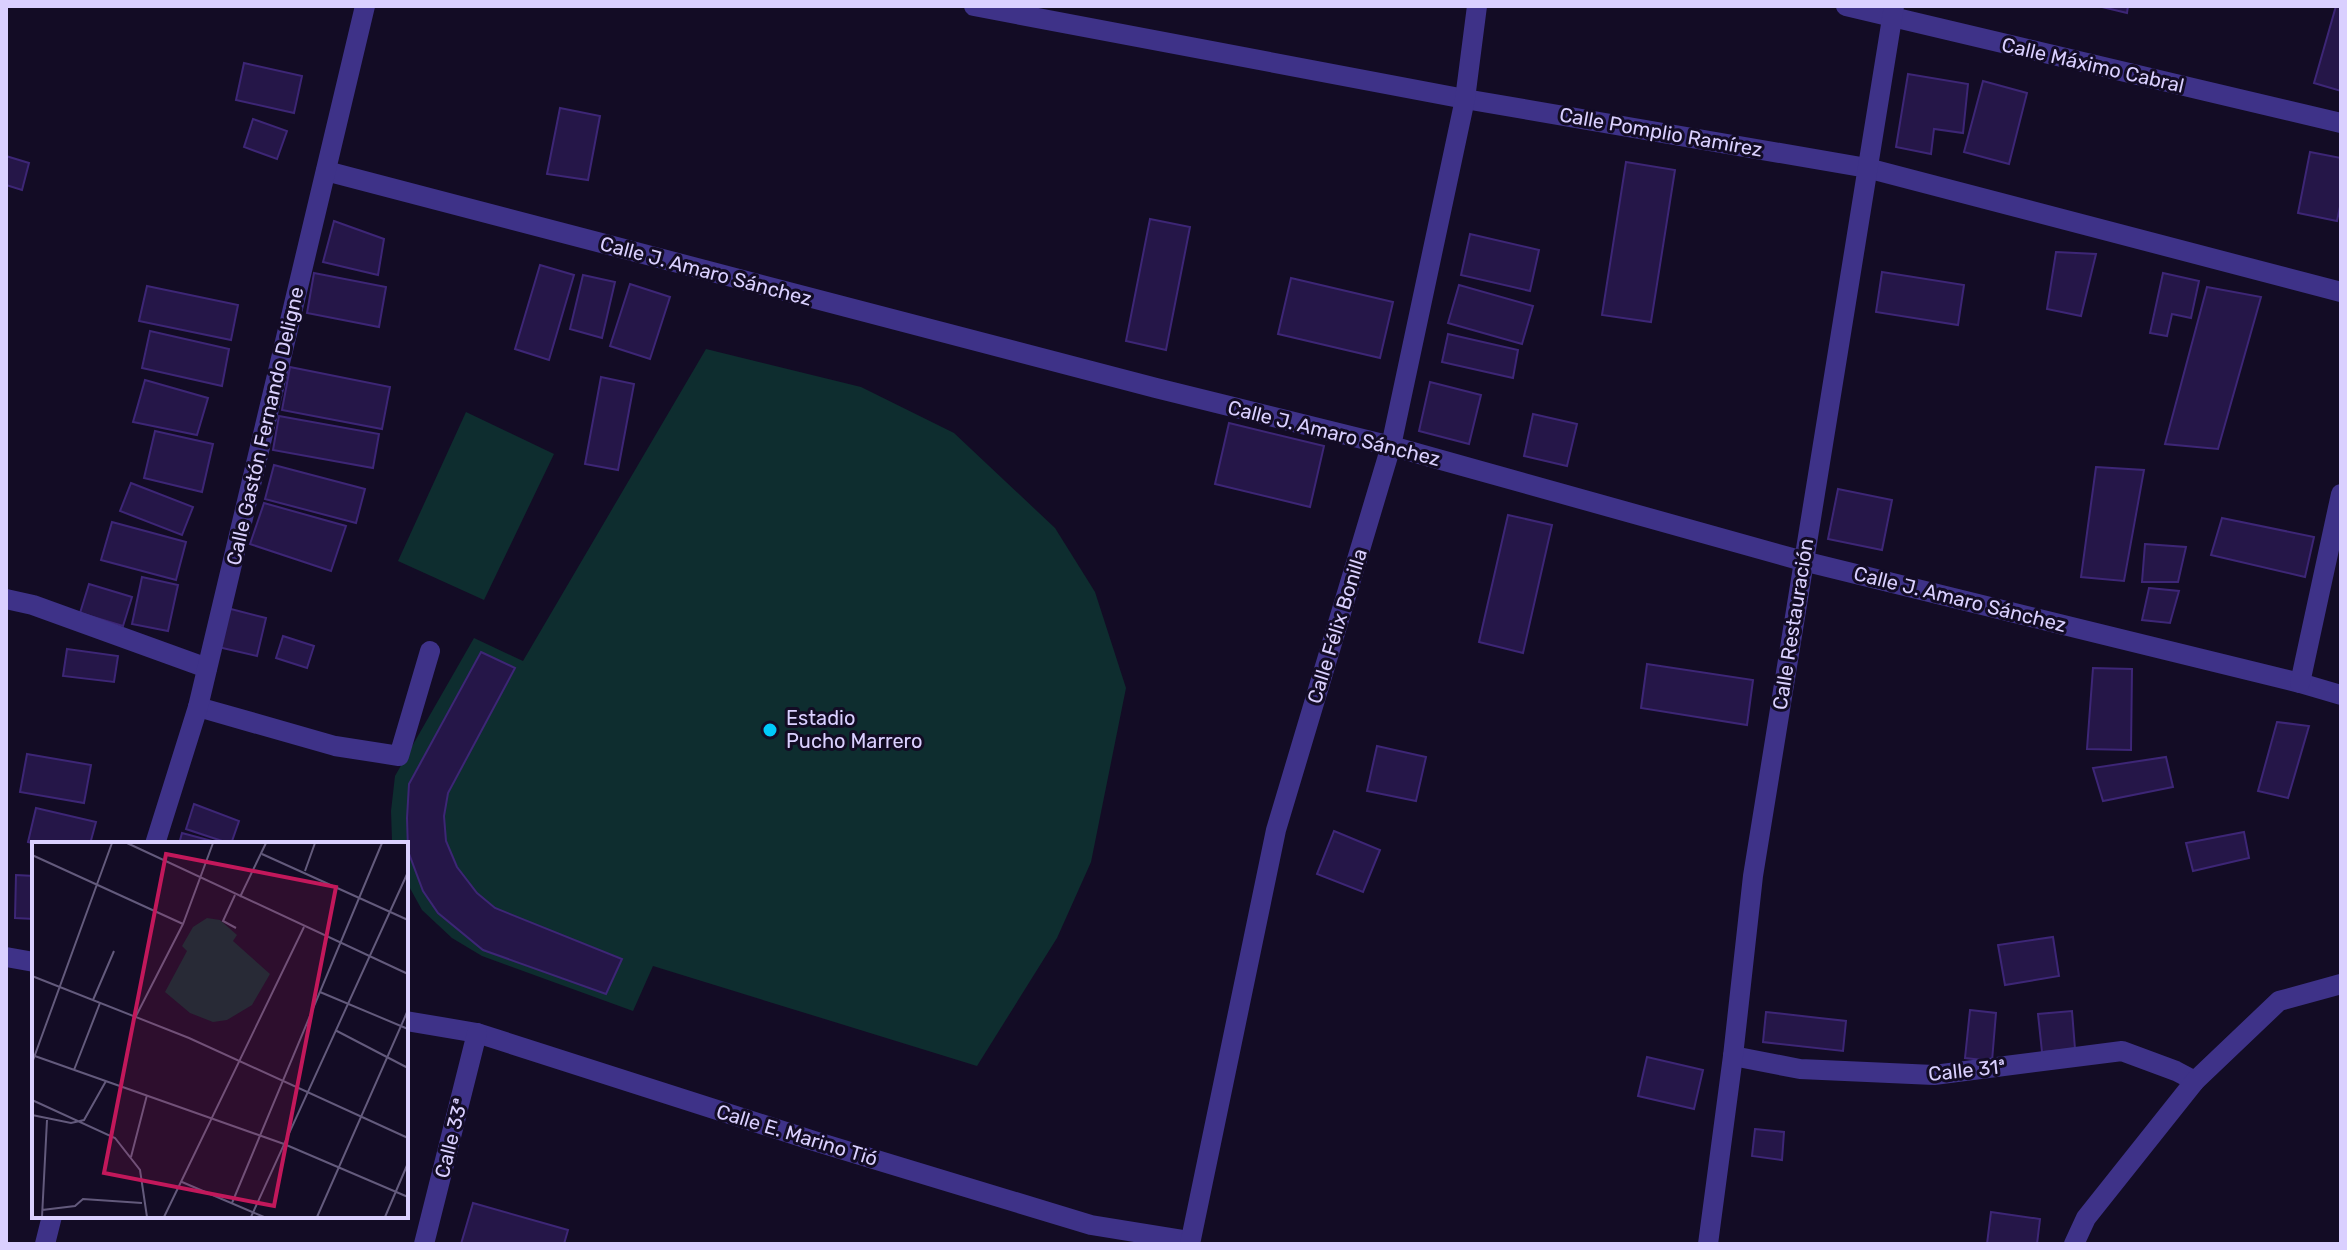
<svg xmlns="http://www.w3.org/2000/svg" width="2347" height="1250" viewBox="0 0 2347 1250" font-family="Rubik,sans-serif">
<rect width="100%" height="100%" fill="#130c25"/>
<g fill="#0e2d2f">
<polygon points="706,349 861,387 954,433 1055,528 1095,592 1126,688 1091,862 1057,938 977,1066 653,966 633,1011 482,956 452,938 422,910 406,881 406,844 393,844 392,840 391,811 395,776 474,638 523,661"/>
<polygon points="466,412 554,454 484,600 398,561"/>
</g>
<g fill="#251648" stroke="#3d2676" stroke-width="2">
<polygon points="2098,6 2128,6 2127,13"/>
<polygon points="2336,6 2341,6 2341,91 2314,83"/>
<polygon points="244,63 302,76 294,113 236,100"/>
<polygon points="1908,74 1968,84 1963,133 1934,129 1931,154 1896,147"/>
<polygon points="1983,81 2027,93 2009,164 1964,152"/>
<polygon points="560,108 600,116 588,180 547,174"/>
<polygon points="253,119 287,131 277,159 244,147"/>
<polygon points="2310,152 2341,158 2341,202 2337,221 2298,213"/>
<polygon points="6,156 29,163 22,190 6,185"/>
<polygon points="1626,162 1675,170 1651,322 1602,315"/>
<polygon points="1150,219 1190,227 1166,350 1126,341"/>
<polygon points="334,221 384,239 378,275 323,262"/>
<polygon points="1470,234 1539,250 1530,291 1461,275"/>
<polygon points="2056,252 2096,254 2081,316 2047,309"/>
<polygon points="540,265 574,275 549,360 515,349"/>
<polygon points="1882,272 1964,285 1958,325 1876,312"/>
<polygon points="314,273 386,287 379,327 307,313"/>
<polygon points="2163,273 2199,281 2191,318 2172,314 2167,336 2150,333"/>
<polygon points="583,275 615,282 602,338 570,329"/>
<polygon points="1291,278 1393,302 1380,358 1278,334"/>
<polygon points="630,284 670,297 650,359 610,346"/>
<polygon points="1459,285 1533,306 1522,344 1448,323"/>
<polygon points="147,286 238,305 231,340 139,321"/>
<polygon points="2207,287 2261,297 2218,449 2165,444"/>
<polygon points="150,331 229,349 222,386 142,368"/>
<polygon points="1448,334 1518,350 1513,378 1442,362"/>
<polygon points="290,367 390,387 382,429 282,410"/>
<polygon points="601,377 634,384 618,470 585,464"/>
<polygon points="145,380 208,398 197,435 133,422"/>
<polygon points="1430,382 1481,395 1469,444 1419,431"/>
<polygon points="1533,414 1577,424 1567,466 1524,456"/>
<polygon points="279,416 379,434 373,468 273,450"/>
<polygon points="1229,423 1324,446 1310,507 1215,484"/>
<polygon points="155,431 213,444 202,492 144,478"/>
<polygon points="274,465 365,489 356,523 265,499"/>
<polygon points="2096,467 2144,470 2124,581 2081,577"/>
<polygon points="131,483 193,507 182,535 120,511"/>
<polygon points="1838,489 1892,500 1882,550 1828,539"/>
<polygon points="264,503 346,526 331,571 250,544"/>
<polygon points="1508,515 1552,525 1523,653 1479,642"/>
<polygon points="2222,518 2314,537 2305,577 2211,555"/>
<polygon points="112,522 186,542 176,580 101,560"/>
<polygon points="2145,544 2186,547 2178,582 2142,582"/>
<polygon points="142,577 178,585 168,631 132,624"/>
<polygon points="89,584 132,597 123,626 80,613"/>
<polygon points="2149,588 2179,591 2170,623 2142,620"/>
<polygon points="227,608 266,618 257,656 218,647"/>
<polygon points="283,636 314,646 307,668 276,658"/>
<polygon points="67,649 118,656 114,682 63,676"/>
<polygon points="481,652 515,668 448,793 444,816 446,841 457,867 477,893 495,908 622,959 606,994 483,950 438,913 423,891 408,851 407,818 409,784"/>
<polygon points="1647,664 1753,680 1747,725 1641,708"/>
<polygon points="2093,668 2132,669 2131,750 2087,749"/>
<polygon points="2277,722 2309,726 2288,798 2258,791"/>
<polygon points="1377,746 1426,757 1416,801 1367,791"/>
<polygon points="27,754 91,765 84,803 20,792"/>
<polygon points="2166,757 2173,787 2103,801 2093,768"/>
<polygon points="194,804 239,821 231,844 186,829"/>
<polygon points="36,808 96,822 90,844 36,844 28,842"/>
<polygon points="1334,831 1380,850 1363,892 1317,874"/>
<polygon points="2244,832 2249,858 2193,871 2186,843"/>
<polygon points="182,833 223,844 179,844"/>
<polygon points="16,875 34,876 34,919 15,918"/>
<polygon points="2053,937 2059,976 2005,985 1998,945"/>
<polygon points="1970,1010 1996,1013 1992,1061 1965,1058"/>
<polygon points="2072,1011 2075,1049 2042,1052 2038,1014"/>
<polygon points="1766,1012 1846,1021 1843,1051 1763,1042"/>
<polygon points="1647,1057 1703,1070 1694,1109 1638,1096"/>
<polygon points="1755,1129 1784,1132 1782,1160 1752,1156"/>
<polygon points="473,1203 568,1230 564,1244 461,1244"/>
<polygon points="1991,1212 2040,1219 2037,1244 1987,1244"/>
</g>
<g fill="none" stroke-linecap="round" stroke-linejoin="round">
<g stroke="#3e3288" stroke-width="20">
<polyline points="974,6 1465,99 1867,168 2341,292"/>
<polyline points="1846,6 2341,123"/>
<polyline points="326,171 1156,388 1391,446 1803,561 2300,683 2341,695"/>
<polyline points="6,599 33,605 207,668"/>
<polyline points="2300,683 2341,494"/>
<polyline points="198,707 335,746 399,756 430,651"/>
<polyline points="155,844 198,707 365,6"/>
<polyline points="6,957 34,962"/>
<polyline points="406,1021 477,1033 814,1141 1091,1225 1190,1241"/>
<polyline points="1733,1056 1800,1069 1934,1075 2122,1051 2176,1071 2195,1081"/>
<polyline points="45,1244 52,1216"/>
<polyline points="424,1244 477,1033"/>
<polyline points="1190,1244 1276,830 1391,446 1465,99 1477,6"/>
<polyline points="1708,1244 1733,1056 1753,876 1894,6"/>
<polyline points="2074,1244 2086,1218 2195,1081 2279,1001 2341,984"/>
</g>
</g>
<circle fill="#00cafb" stroke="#130c25" stroke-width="3" cx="770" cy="730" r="8"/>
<g text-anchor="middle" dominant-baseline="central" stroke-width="6" stroke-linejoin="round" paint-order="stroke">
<g font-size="20" fill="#dad0ff" stroke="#130c25">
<text transform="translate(2093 65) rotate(13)">Calle Máximo Cabral</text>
<text transform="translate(1661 132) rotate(10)">Calle Pomplio Ramírez</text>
<text transform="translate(706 271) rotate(15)">Calle J. Amaro Sánchez</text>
<text transform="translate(265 426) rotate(-77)">Calle Gastón Fernando Deligne</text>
<text transform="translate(1334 433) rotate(14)">Calle J. Amaro Sánchez</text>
<text transform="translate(1960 599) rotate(14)">Calle J. Amaro Sánchez</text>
<text transform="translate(1793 624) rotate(-81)">Calle Restauración</text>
<text transform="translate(1337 626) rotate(-73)">Calle Félix Bonilla</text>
<text transform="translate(1967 1070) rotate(-6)">Calle 31ª</text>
<text transform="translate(797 1135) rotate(17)">Calle E. Marino Tió</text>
<text transform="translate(451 1138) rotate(-76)">Calle 33ª</text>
</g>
<g font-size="20" fill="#dad0ff" stroke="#130c25" text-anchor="start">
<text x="786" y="718">Estadio<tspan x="786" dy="23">Pucho Marrero</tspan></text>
</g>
</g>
<g transform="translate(32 842)">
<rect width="376" height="376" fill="#130c25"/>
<path d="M175,76L188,78L205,93L201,99L238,132L220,163L195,178L181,180L158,171L133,150L155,109L150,104L161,85Z" fill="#0e2d2f"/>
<path fill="none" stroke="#635a7c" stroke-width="2" d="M95,1L376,132M230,12L376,78M0,13L151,82M273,29L283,1M203,53L191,79L204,86M208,55L234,1M0,134L157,196L376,296M288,150L376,187M61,158L82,109M104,174L151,82L181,1M303,188L376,226M0,213L252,302L376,355M0,221L80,1M42,228L68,161M0,258L83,296L108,328L115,375M0,273L39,281L52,278L74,239M99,315L115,253M150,340L232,375M200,361L350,1M10,368L43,364L51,357L110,361M10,375L15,278M132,375L272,85M219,375L376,30M285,375L376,168M353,375L376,321"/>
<path fill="#c2185b" fill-opacity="0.15" stroke="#c2185b" stroke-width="4" d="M134,12L304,45L242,364L72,331Z"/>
<rect width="376" height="376" fill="none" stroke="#dad0ff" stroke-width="4"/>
</g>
<rect width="2347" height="1250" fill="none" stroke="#dad0ff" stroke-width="16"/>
</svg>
